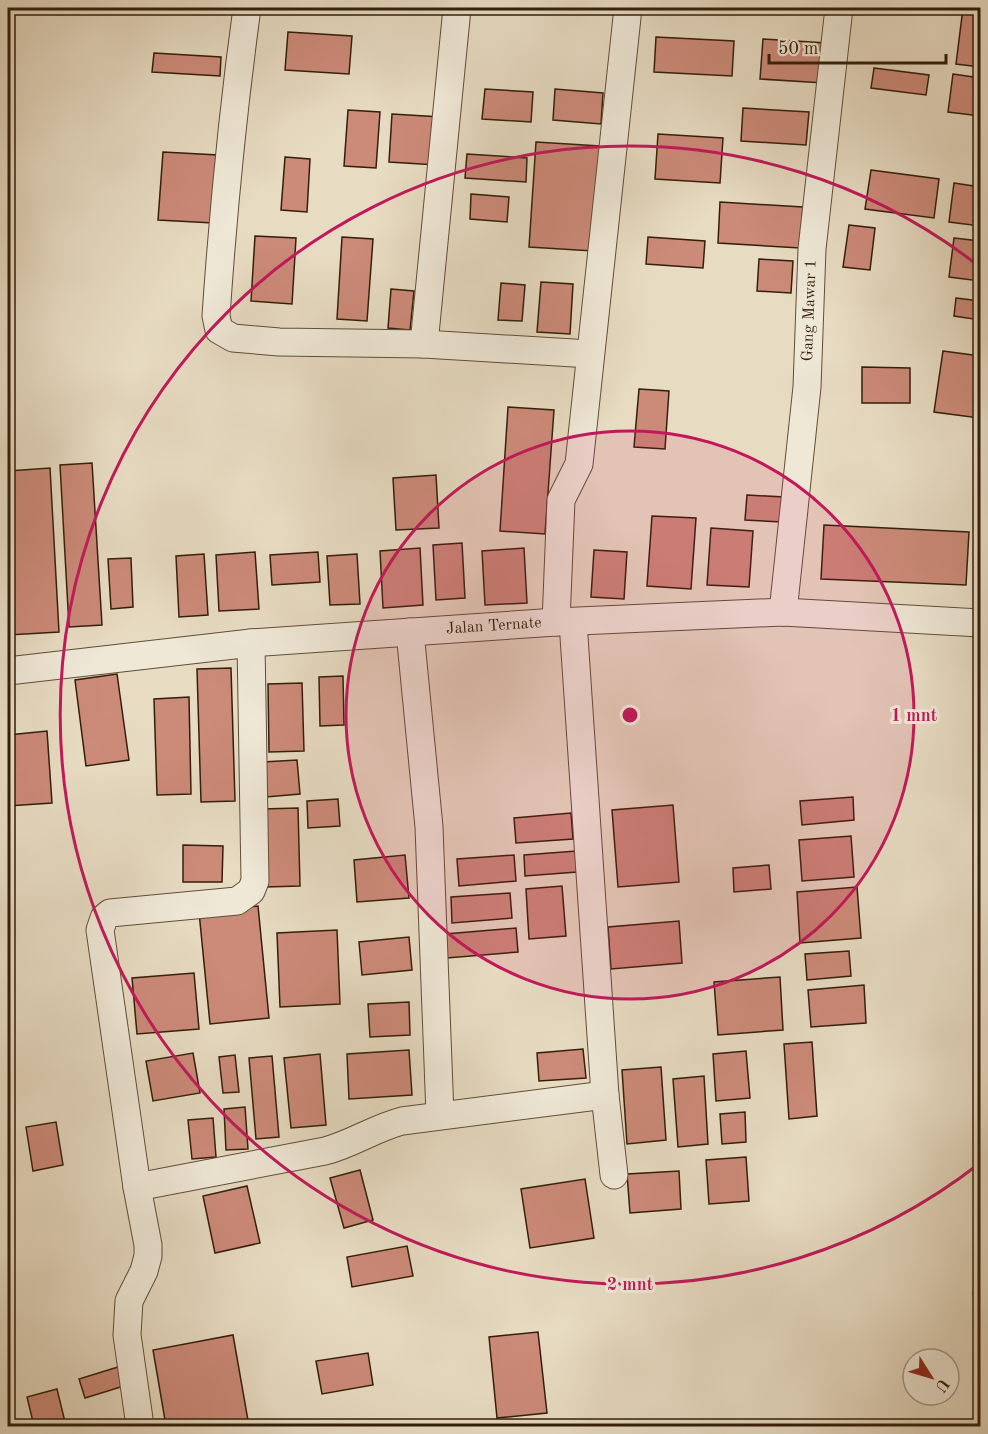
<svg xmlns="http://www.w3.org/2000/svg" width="988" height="1434" viewBox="0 0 988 1434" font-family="'Old Standard TT',serif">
<rect width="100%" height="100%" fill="#e7dbc2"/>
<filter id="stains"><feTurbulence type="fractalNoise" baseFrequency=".00333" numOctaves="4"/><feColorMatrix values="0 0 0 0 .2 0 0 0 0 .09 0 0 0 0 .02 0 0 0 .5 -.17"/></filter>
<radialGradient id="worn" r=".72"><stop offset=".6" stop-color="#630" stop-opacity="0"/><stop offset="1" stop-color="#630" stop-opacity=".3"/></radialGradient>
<g fill="#cc8a79" stroke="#331e0a" stroke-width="1.5">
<polygon points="963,8 980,8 980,67 956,64"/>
<polygon points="288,32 352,36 349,74 285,70"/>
<polygon points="656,37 734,41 732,76 654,72"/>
<polygon points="763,39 827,43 824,83 760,79"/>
<polygon points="154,53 221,57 220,76 152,72"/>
<polygon points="874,68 929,75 926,95 871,88"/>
<polygon points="953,74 980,78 980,116 948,112"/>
<polygon points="485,89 533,92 531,122 482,119"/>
<polygon points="555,89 603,93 601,124 553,120"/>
<polygon points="743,108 809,112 806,145 741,141"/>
<polygon points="348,110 380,112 376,168 344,166"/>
<polygon points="392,114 441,117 437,165 389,162"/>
<polygon points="658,134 723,138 720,183 655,179"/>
<polygon points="536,142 600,146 593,251 529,247"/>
<polygon points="163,152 218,155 213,223 158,220"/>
<polygon points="467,154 527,158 526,182 465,178"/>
<polygon points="285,157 310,159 307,212 281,210"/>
<polygon points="871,170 939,179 934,218 865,209"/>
<polygon points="954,183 980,187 980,226 949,222"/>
<polygon points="471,194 509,197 507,222 470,219"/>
<polygon points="720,202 803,207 800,248 718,243"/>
<polygon points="849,225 875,228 870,270 843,267"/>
<polygon points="255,236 296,238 292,304 251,301"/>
<polygon points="342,237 373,239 367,321 337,319"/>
<polygon points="648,237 705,241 703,268 646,264"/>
<polygon points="954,238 980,241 980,281 949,277"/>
<polygon points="759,259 793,261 791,293 757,291"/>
<polygon points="541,282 573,284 570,334 537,332"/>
<polygon points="501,283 525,285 522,321 498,320"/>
<polygon points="391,289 414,291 410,330 388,328"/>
<polygon points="956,298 980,301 980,320 954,316"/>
<polygon points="943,351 980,356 979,418 934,412"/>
<polygon points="862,367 910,368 910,403 862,403"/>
<polygon points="639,389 669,391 665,449 634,447"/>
<polygon points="508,407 554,410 545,534 500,531"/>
<polygon points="92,463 102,625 69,627 60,465"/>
<polygon points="50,468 59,632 8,635 8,471"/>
<polygon points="436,475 439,528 396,530 393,478"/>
<polygon points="747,495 784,497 782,522 745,520"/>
<polygon points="652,516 696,518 691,589 647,586"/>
<polygon points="824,525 969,532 966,585 821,579"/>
<polygon points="711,528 753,531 749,587 707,585"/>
<polygon points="462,543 465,598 436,600 433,545"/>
<polygon points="420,548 423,605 383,608 380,551"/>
<polygon points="524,548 527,603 485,605 482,551"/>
<polygon points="594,550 627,552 624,599 591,597"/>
<polygon points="255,552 259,609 219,611 216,555"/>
<polygon points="318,552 320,582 272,585 270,555"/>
<polygon points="204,554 208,615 179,617 176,556"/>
<polygon points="357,554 360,604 330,605 327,556"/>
<polygon points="131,558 133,607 111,609 108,559"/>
<polygon points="231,668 235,801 201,802 197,669"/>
<polygon points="117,674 129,760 86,766 75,680"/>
<polygon points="343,676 344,725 320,726 319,677"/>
<polygon points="302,683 304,751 269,752 268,684"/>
<polygon points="189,697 191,794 157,795 154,699"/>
<polygon points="47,731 52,803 8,806 8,735"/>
<polygon points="297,760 300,794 266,797 263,762"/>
<polygon points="853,797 854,820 802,825 800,801"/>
<polygon points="338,799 340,826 308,828 307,801"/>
<polygon points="673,805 679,882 618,887 612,810"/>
<polygon points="298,808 300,886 265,887 262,809"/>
<polygon points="571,813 573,839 516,843 514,818"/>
<polygon points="851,836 854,877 802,881 799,840"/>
<polygon points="183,845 223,846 222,882 183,882"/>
<polygon points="576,851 577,872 525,876 524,855"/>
<polygon points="405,855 409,898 357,902 354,860"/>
<polygon points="514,855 516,881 459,886 457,859"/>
<polygon points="769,865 771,889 734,892 733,868"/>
<polygon points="562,886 566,936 529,939 526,889"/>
<polygon points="857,887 861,938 800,943 797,892"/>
<polygon points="510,893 512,918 452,923 451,897"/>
<polygon points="258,906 269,1018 210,1024 199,912"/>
<polygon points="679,921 682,963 611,969 608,927"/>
<polygon points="516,928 518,952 447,958 445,934"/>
<polygon points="337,930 340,1004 280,1007 277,933"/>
<polygon points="409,937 412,970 362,975 359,942"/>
<polygon points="849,951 851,976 807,980 805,954"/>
<polygon points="194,973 199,1029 137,1034 132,978"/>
<polygon points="780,977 783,1030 718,1035 714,982"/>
<polygon points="864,985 866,1023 811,1027 808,990"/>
<polygon points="409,1002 410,1035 370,1037 368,1004"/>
<polygon points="812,1042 817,1116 789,1119 784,1044"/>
<polygon points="583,1049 586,1078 539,1081 537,1053"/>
<polygon points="409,1050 412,1095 349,1099 347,1054"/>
<polygon points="746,1051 750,1098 716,1101 713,1054"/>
<polygon points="193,1053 200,1093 153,1101 146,1061"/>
<polygon points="320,1054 326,1125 291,1128 284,1058"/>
<polygon points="235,1055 239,1092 223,1093 219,1057"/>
<polygon points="272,1056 279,1137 256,1139 249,1058"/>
<polygon points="661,1067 666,1140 627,1144 622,1070"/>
<polygon points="704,1076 708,1144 678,1147 673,1079"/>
<polygon points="245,1107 248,1149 226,1150 224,1109"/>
<polygon points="745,1112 746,1142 722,1144 720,1114"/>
<polygon points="213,1118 216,1157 192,1159 188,1120"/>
<polygon points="56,1122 63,1165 33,1171 26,1127"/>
<polygon points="746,1157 749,1201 709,1204 706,1160"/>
<polygon points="360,1170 373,1220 344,1228 330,1178"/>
<polygon points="679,1171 681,1209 630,1213 627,1174"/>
<polygon points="585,1179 594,1238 530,1248 521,1189"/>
<polygon points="247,1186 260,1243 215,1253 203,1196"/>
<polygon points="407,1246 413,1276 352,1287 347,1257"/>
<polygon points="980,1290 980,1329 973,1292"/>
<polygon points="538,1332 547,1413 497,1418 489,1337"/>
<polygon points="233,1335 249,1426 166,1426 153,1350"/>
<polygon points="368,1353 373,1385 322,1394 316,1361"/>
<polygon points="118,1367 124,1386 85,1398 79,1379"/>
<polygon points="57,1389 65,1422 46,1426 34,1426 27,1397"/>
</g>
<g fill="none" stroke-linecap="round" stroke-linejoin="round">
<g stroke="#604d38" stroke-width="29">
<g id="street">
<path d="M247,8C233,110 223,213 216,316L219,330L233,338L279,342L424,344L590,354"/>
<polyline points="424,344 457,8"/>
<path id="s1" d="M783,612L807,387L812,249L839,8"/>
<polyline points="556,622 561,500 579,464 628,8"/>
<polyline points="573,622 605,1095 614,1175"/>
<polyline points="410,632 429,827 440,1115"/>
<path id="s2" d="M8,671L251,643L556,622L783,612L980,623"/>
<path d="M137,1187L325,1151C352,1144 375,1128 402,1121L605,1095"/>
<polyline points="140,1426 127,1335 129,1301 144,1271 148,1256 148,1245 137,1187 100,930 104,918 110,913 237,901 251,891 255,881 251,643"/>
</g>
</g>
<use href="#street" stroke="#efe8d7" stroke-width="27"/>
</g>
<circle cx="630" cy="715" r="284" fill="#c2185b" fill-opacity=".12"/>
<g fill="none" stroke="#c2185b" stroke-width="3">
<circle cx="630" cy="715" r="284"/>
<path d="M980 1163A569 569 0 1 1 980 267"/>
</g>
<g text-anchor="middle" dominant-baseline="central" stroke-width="6" stroke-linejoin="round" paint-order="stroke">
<g font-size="16" fill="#331e0a" stroke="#efe8d7">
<text stroke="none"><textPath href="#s1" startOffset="303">Gang Mawar 1</textPath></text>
<text stroke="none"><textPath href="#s2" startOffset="488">Jalan Ternate</textPath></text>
</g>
</g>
<circle cx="630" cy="715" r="9" fill="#c2185b" stroke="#efe8d7" stroke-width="3"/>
<g font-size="18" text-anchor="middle" font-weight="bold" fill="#c2185b" stroke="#efe8d7" stroke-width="6" stroke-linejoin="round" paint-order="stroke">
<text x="914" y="721">1 mnt</text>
<text x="630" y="1290">2 mnt</text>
</g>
<rect width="988" height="1434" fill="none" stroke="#e7dbc2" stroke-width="30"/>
<rect x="9" y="9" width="970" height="1416" fill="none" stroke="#331e0a" stroke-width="3"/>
<rect x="15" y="15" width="958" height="1404" fill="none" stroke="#331e0a" stroke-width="1.5"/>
<g transform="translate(931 1377) rotate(127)"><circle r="28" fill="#efe8d7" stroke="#a49785" stroke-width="1.5"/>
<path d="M0-4.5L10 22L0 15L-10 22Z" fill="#8f2418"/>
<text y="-9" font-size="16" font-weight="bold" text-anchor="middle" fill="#331e0a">U</text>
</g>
<path d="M769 54v9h177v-9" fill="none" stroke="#331e0a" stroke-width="3"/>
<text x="778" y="54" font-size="18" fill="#331e0a" stroke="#efe8d7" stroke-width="4.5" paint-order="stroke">50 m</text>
<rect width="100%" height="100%" filter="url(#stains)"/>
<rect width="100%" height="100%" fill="url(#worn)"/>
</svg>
